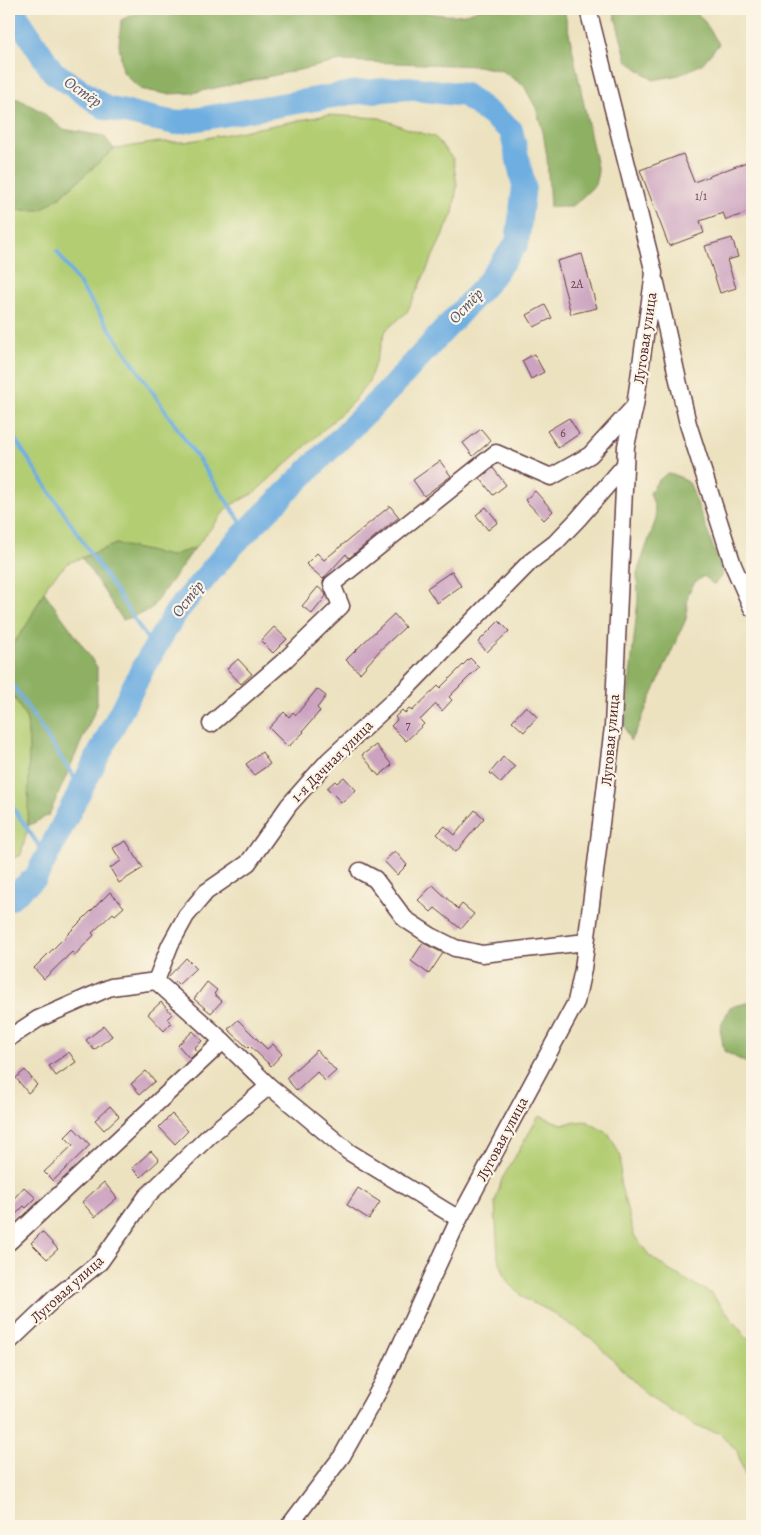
<svg xmlns="http://www.w3.org/2000/svg" width="761" height="1535" viewBox="0 0 761 1535" font-family="Alegreya,serif">
<rect width="100%" height="100%" fill="#fcf5e5"/>
<filter id="ink" filterUnits="userSpaceOnUse"><feTurbulence type="fractalNoise" baseFrequency=".02" numOctaves="2"/><feDisplacementMap in="SourceGraphic" scale="10" xChannelSelector="R" yChannelSelector="G"/><feConvolveMatrix kernelMatrix="1 2 1 2 8 2 1 2 1" color-interpolation-filters="sRGB"/></filter>
<filter id="wash" filterUnits="userSpaceOnUse"><feTurbulence type="fractalNoise" baseFrequency=".0096" numOctaves="4" result="noise"/><feDisplacementMap in="SourceGraphic" scale="20" xChannelSelector="R" yChannelSelector="G"/><feGaussianBlur stdDeviation="1.12" result="paint"/><feColorMatrix in="noise" values="0 0 0 0 0 0 0 0 0 0 0 0 0 0 0 0 0 1.4 0 .05"/><feComposite in="paint" operator="in"/></filter>
<g filter="url(#wash)">
<rect width="100%" height="100%" fill="#ece2c0"/>
<g fill="#b2cd72" stroke="#7e764e">
<polygon points="327,115 380,118 411,130 435,137 453,159 457,185 453,213 407,312 386,330 369,381 353,402 295,456 254,493 229,506 195,548 170,556 116,544 68,563 49,582 25,628 9,649 9,211 41,209 61,196 114,149 159,142 185,142"/>
<polygon points="9,688 27,720 29,746 28,826 21,855 9,860"/>
<polygon points="539,1116 562,1124 586,1121 609,1134 621,1157 620,1183 634,1235 649,1255 670,1271 712,1294 744,1335 752,1343 752,1486 746,1478 737,1451 720,1433 695,1426 646,1394 591,1338 548,1310 525,1299 507,1281 498,1257 495,1202 502,1179"/>
</g>
<g fill="#8db064" stroke="#6c6848">
<path d="M146,9C230,9 313,8 397,9C426,9 451,23 479,9H564L598,172L595,185L572,207H550L547,157L543,132L536,108L524,86L502,71L478,66L341,61L192,93L166,94L140,89L123,72L119,45L121,20Z"/>
<polygon points="613,9 693,9 705,22 719,44 702,64 679,75 653,80 627,61"/>
<polygon points="9,98 18,99 41,111 62,129 104,136 114,149 61,196 41,210 9,210"/>
<polygon points="667,473 680,477 690,484 723,574 714,585 704,576 694,583 688,594 686,619 637,729 630,741 625,727 638,599 637,573 656,519 654,505 650,493 657,482"/>
<polygon points="116,544 170,556 195,548 150,610 123,620 82,558"/>
<polygon points="44,592 75,635 97,667 97,706 49,815 28,826 29,746 27,720 9,688 9,649 25,628"/>
<polygon points="752,1002 752,1066 724,1051 720,1028 730,1007"/>
</g>
<g fill="none" stroke-linecap="round" stroke-linejoin="round">
<g stroke="#6eaee1" stroke-width="4">
<polyline points="57,251 247,531"/>
<polyline points="9,430 154,649"/>
<polyline points="9,679 81,788"/>
<polyline points="9,802 46,856"/>
</g>
<polyline stroke="#6eaee1" stroke-width="24" points="9,899 36,877 144,666 176,612 231,547 391,388 487,283 517,243 524,186 511,130 465,95 407,88 351,93 175,123 106,108 53,72 12,9"/>
</g>
<g id="blocks">
<g fill="#cba2c0">
<polygon points="683,154 694,182 752,160 752,211 726,220 723,213 700,221 704,233 669,246 640,170"/>
<polygon points="732,238 738,257 727,260 736,288 720,293 705,246"/>
<polygon points="582,254 597,308 571,314 557,261"/>
<polygon points="545,305 552,318 534,327 527,315"/>
<polygon points="534,354 544,372 531,379 522,361"/>
<polygon points="569,418 579,434 558,448 547,431"/>
<polygon points="481,429 491,441 473,456 463,443"/>
<polygon points="440,461 451,476 424,496 413,480"/>
<polygon points="493,468 506,485 493,495 480,478"/>
<polygon points="535,491 553,511 544,520 525,500"/>
<polygon points="390,506 399,517 349,558 346,554 323,579 306,564 317,553 324,560"/>
<polygon points="486,507 498,522 488,530 476,515"/>
<polygon points="452,571 461,586 437,603 427,588"/>
<polygon points="318,587 325,593 326,596 312,614 302,606"/>
<polygon points="394,614 405,627 381,649 360,673 346,660 362,644"/>
<polygon points="499,621 509,631 487,652 478,642"/>
<polygon points="274,627 287,639 273,653 261,641"/>
<polygon points="470,658 479,667 449,697 452,700 442,711 436,704 420,720 424,724 406,741 391,726 397,720 395,717 402,710 405,713 409,709 412,711 438,686 440,688"/>
<polygon points="238,659 252,674 241,684 227,669"/>
<polygon points="317,689 326,696 317,708 320,711 303,731 304,732 288,747 269,728 284,712 289,717 293,712 296,715"/>
<polygon points="526,706 537,717 524,732 512,721"/>
<polygon points="376,745 392,765 379,776 362,755"/>
<polygon points="262,752 270,764 254,775 246,764"/>
<polygon points="503,757 515,767 501,783 490,773"/>
<polygon points="344,777 356,790 342,803 327,788 335,781 337,783"/>
<polygon points="475,810 484,818 456,852 437,834 445,826 455,835"/>
<polygon points="126,841 143,868 119,883 110,868 121,861 113,848"/>
<polygon points="395,851 407,865 397,875 384,861"/>
<polygon points="433,885 458,909 462,904 474,914 461,929 435,908 431,912 418,900"/>
<polygon points="110,892 124,907 115,915 113,913 92,933 94,935 75,955 72,952 44,979 34,968"/>
<polygon points="423,943 443,953 429,974 411,961"/>
<polygon points="186,958 196,968 178,985 169,976"/>
<polygon points="207,982 217,990 214,994 222,1001 211,1013 194,999"/>
<polygon points="161,1002 172,1014 167,1019 171,1023 164,1031 148,1014"/>
<polygon points="238,1020 267,1049 273,1044 282,1054 271,1066 250,1046 248,1048 228,1029"/>
<polygon points="104,1026 112,1036 94,1050 86,1040"/>
<polygon points="193,1031 202,1041 194,1048 197,1052 190,1059 178,1045"/>
<polygon points="317,1050 336,1071 325,1081 317,1072 297,1091 286,1078"/>
<polygon points="69,1052 76,1062 56,1076 49,1066"/>
<polygon points="25,1070 37,1085 28,1093 16,1078"/>
<polygon points="146,1071 155,1081 140,1094 131,1084"/>
<polygon points="110,1106 119,1116 104,1130 95,1120"/>
<polygon points="172,1114 188,1131 175,1144 159,1127"/>
<polygon points="74,1128 90,1145 53,1181 44,1172 73,1145 65,1137"/>
<polygon points="151,1151 159,1160 141,1177 132,1168"/>
<polygon points="104,1182 117,1198 95,1217 82,1202"/>
<polygon points="24,1187 36,1198 26,1208 24,1206 9,1221 9,1204"/>
<polygon points="358,1188 380,1202 369,1219 347,1205"/>
<polygon points="42,1232 58,1249 47,1259 31,1243"/>
</g>
</g>
</g>
<g filter="url(#ink)">
<use href="#blocks" fill-opacity="0" stroke="#623c41" stroke-width="1"/>
<g fill="none" stroke-linecap="round" stroke-linejoin="round">
<g stroke="#623c41" stroke-width="19">
<g id="minor">
<polyline points="656,283 688,424 733,565 752,608"/>
<polyline points="211,724 285,660 341,606 332,584 496,453 551,477 590,455 634,407"/>
<polyline points="360,871 375,879 405,919 431,936 455,948 482,954 586,942"/>
<polyline points="156,981 170,945 186,916 206,892 248,863 289,805 328,761 405,690 530,562 555,543 578,519 624,466"/>
<polyline points="156,981 223,1041 269,1086 301,1112 349,1152 459,1219"/>
<polyline points="9,1038 38,1019 111,987 156,981"/>
<polyline points="9,1242 223,1041"/>
<polyline points="9,1342 55,1298 100,1262 146,1197 209,1136 269,1086"/>
<polyline points="289,1526 342,1456 383,1383 459,1219 576,1002 583,969 613,727 626,446 635,406 654,273 588,9"/>
</g>
</g>
<use href="#minor" stroke="#fff" stroke-width="16"/>
</g>
</g>
<g text-anchor="middle" dominant-baseline="central" stroke-width="4.5" stroke-linejoin="round" paint-order="stroke">
<g font-size="12" fill="#6a4050">
<text x="701" y="196">1/1</text>
<text x="577" y="284">2А</text>
<text x="563" y="433">6</text>
<text x="408" y="725">7</text>
</g>
<g font-size="15" fill="#4a1f2b" stroke="#fcf5e5">
<text transform="translate(645 338) rotate(-82)">Луговая улица</text>
<text transform="translate(610 740) rotate(-85)">Луговая улица</text>
<text transform="translate(332 761) rotate(-45)">1-я Дачная улица</text>
<text transform="translate(502 1139) rotate(-62)">Луговая улица</text>
<text transform="translate(67 1289) rotate(-42)">Луговая улица</text>
</g>
<g font-size="16" font-style="italic" fill="#57516b" stroke="#fcf5e5">
<text transform="translate(83 92) rotate(34)">Остёр</text>
<text transform="translate(466 306) rotate(-47)">Остёр</text>
<text transform="translate(188 599) rotate(-52)">Остёр</text>
</g>
</g>
<rect width="761" height="1535" fill="none" stroke="#fcf5e5" stroke-width="30"/>
</svg>
